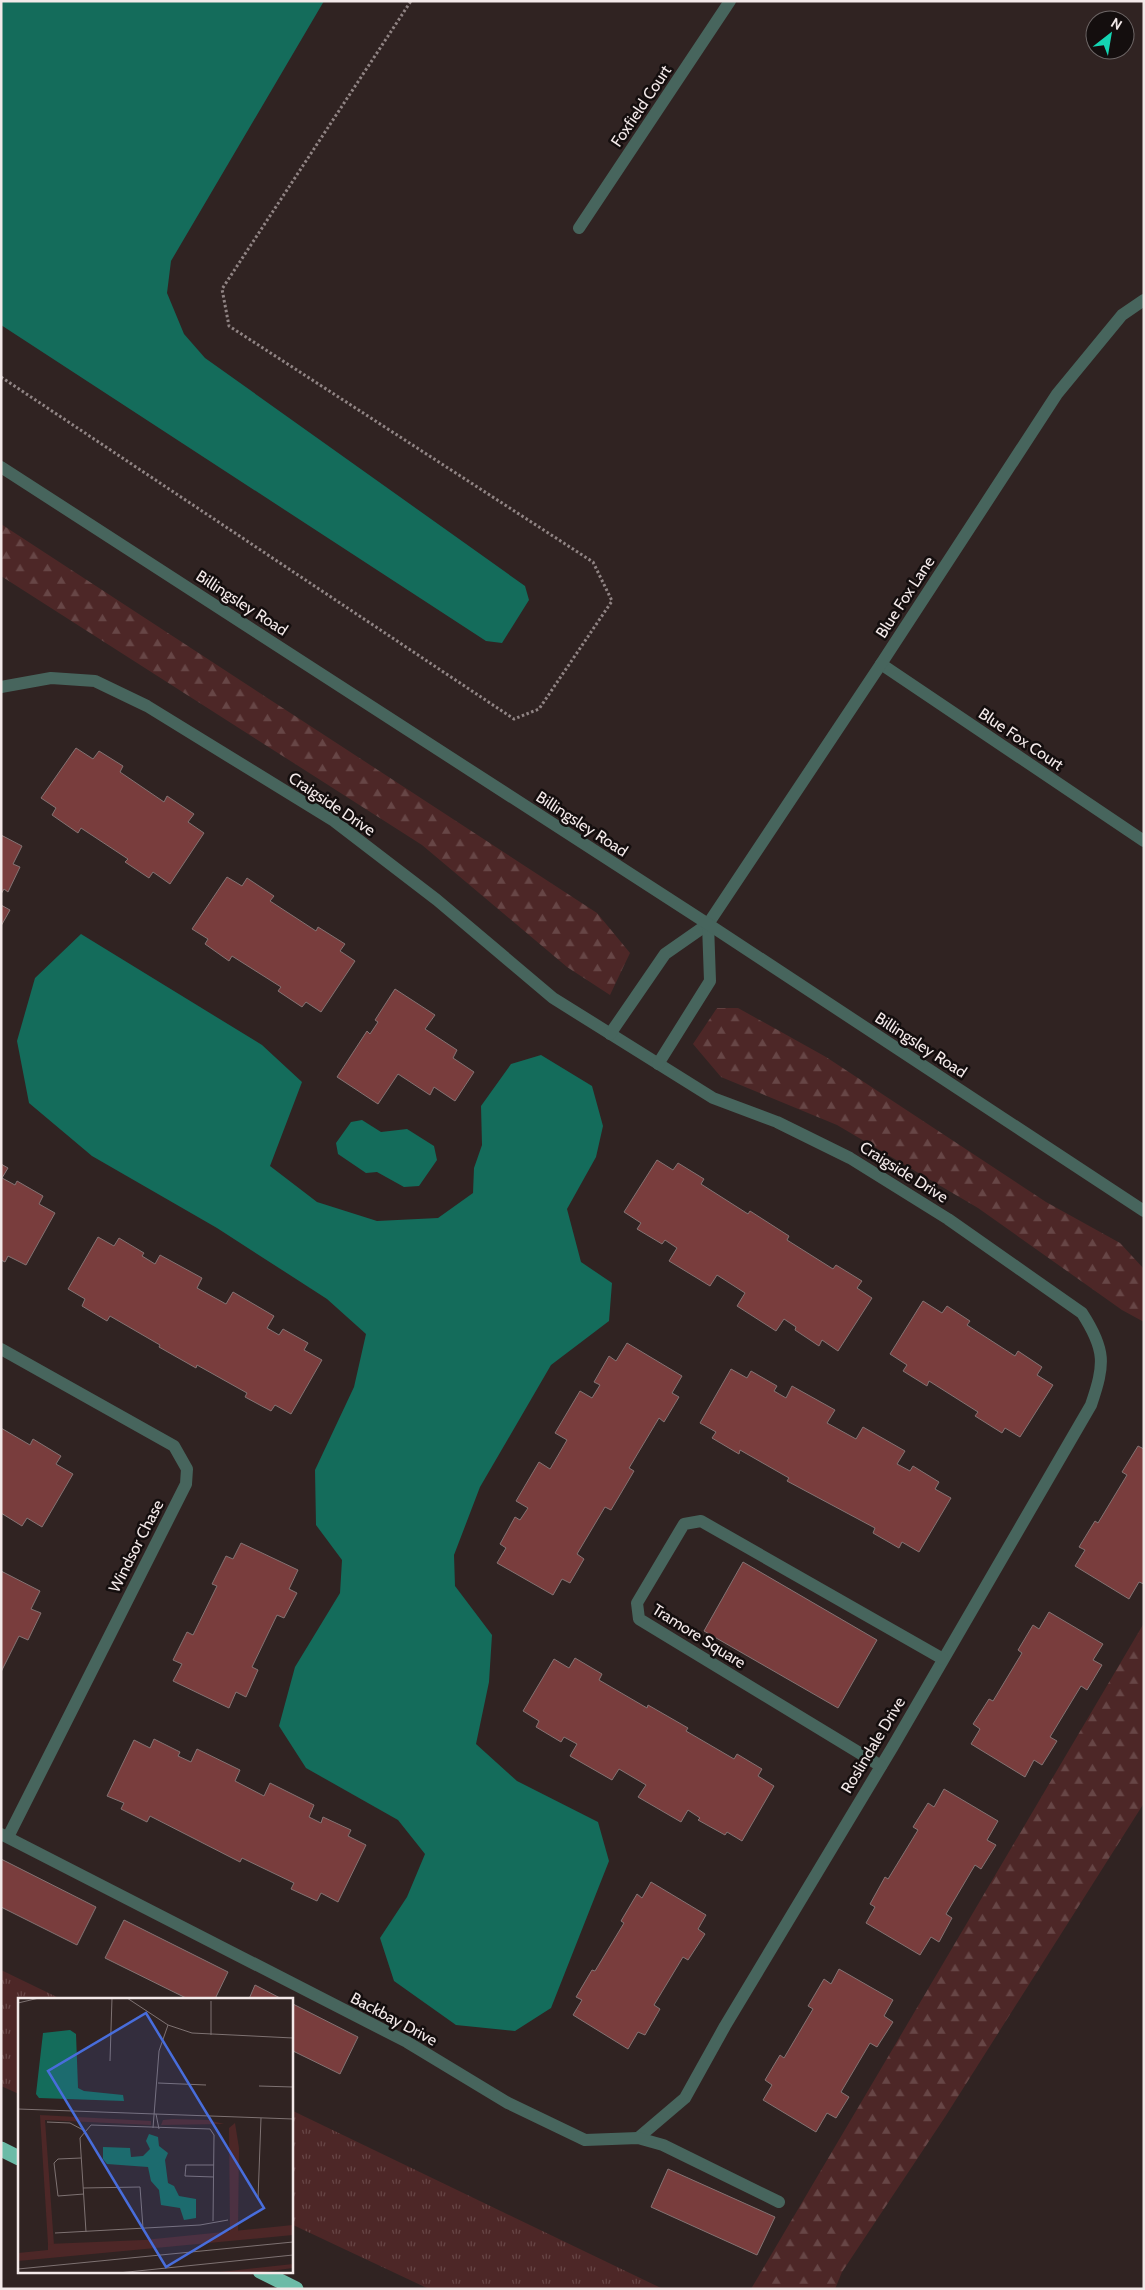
<svg xmlns="http://www.w3.org/2000/svg" width="1145" height="2290" viewBox="0 0 1145 2290" font-family="Cabin,sans-serif">
<defs>
<pattern id="grass-tufts" width="24" height="20" patternUnits="userSpaceOnUse" patternTransform="scale(1.25)"><rect width="24" height="20" fill="#4d2727"/><path d="M3 7l-1-3M5 7V3M7 7l1-3M15 17l-1-3M17 17v-4M19 17l1-3" fill="none" stroke="#674646"/></pattern>
<pattern id="forest-firs" width="22" height="20" patternUnits="userSpaceOnUse" patternTransform="scale(1.25)"><rect width="22" height="20" fill="#4d2727"/><path d="M5 1l3.5 6h-7zM16 11l3.5 6h-7z" fill="#674646"/></pattern>
</defs>
<rect width="100%" height="100%" fill="#302322"/>
<g fill="url(#grass-tufts)">
<polygon points="1,1970 61,1999 19,1999 19,2094 1,2086"/>
<polygon points="291,2110 663,2289 429,2289 291,2224"/>
</g>
<g fill="url(#forest-firs)">
<polygon points="1,524 597,913 630,953 610,995 567,967 422,845 1,576"/>
<polygon points="717,1008 738,1008 826,1057 1046,1202 1120,1243 1144,1269 1144,1322 1122,1310 978,1208 837,1125 721,1077 693,1044"/>
<polygon points="1144,1623 1144,1803 945,2117 842,2272 835,2289 751,2289"/>
</g>
<g fill="#146c5b">
<polygon points="1,1 324,1 171,261 167,293 184,334 205,358 525,586 529,600 502,643 486,641 1,325"/>
<polygon points="81,934 262,1045 302,1082 270,1166 317,1202 377,1221 438,1218 473,1193 474,1168 482,1145 481,1106 511,1064 541,1055 592,1086 603,1126 596,1157 567,1209 581,1262 612,1283 609,1321 551,1365 480,1487 454,1555 455,1586 492,1635 489,1682 476,1744 517,1781 598,1822 609,1861 551,2008 515,2031 456,2025 394,1981 380,1938 407,1897 425,1854 398,1820 306,1768 279,1726 295,1667 340,1593 342,1560 316,1525 315,1470 354,1387 366,1334 327,1299 217,1228 92,1156 29,1103 17,1041 35,978"/>
<polygon points="362,1120 381,1132 407,1129 434,1146 437,1160 419,1186 404,1187 377,1172 366,1173 338,1154 336,1143 351,1122"/>
</g>
<g fill="#793d3d" stroke="#847373">
<polygon points="76,748 93,759 99,751 123,766 120,772 164,802 167,796 194,814 188,822 204,833 170,884 153,872 149,878 125,862 128,859 81,828 78,833 52,815 56,808 41,798"/>
<polygon points="1,835 22,846 13,864 20,867 8,892 4,889 1,894"/>
<polygon points="227,877 242,886 247,878 274,896 270,901 316,931 318,927 345,944 340,951 355,961 321,1012 306,1002 302,1007 278,991 281,987 232,956 229,961 205,944 208,939 192,929"/>
<polygon points="1,905 10,910 1,926"/>
<polygon points="395,989 435,1015 425,1029 457,1050 453,1058 474,1072 455,1101 434,1087 430,1095 398,1074 378,1104 337,1077 367,1031 370,1034 378,1022 375,1020"/>
<polygon points="657,1160 673,1170 678,1163 704,1179 701,1184 748,1214 750,1211 789,1236 787,1240 833,1269 836,1265 862,1281 857,1288 872,1298 838,1351 822,1340 819,1346 795,1330 796,1327 784,1319 776,1331 737,1306 745,1293 717,1275 710,1286 669,1261 677,1248 665,1240 662,1244 637,1229 641,1223 624,1212"/>
<polygon points="1,1164 8,1168 2,1178 15,1185 17,1181 43,1196 39,1204 55,1213 26,1265 8,1256 5,1262 1,1260"/>
<polygon points="98,1237 114,1246 119,1238 144,1253 142,1256 155,1264 160,1255 202,1278 197,1288 226,1304 233,1292 274,1316 267,1328 279,1335 283,1329 308,1343 304,1350 322,1360 291,1414 275,1405 271,1411 245,1397 247,1393 197,1365 196,1368 159,1347 160,1345 110,1316 107,1321 82,1306 85,1299 68,1289"/>
<polygon points="923,1301 942,1313 947,1306 970,1321 967,1325 1015,1356 1018,1351 1042,1367 1037,1375 1053,1385 1020,1437 1005,1428 1002,1433 975,1416 978,1412 929,1381 927,1386 903,1371 907,1365 890,1354"/>
<polygon points="627,1343 682,1376 672,1393 679,1397 664,1422 659,1418 629,1468 634,1471 611,1510 605,1507 577,1554 584,1559 570,1583 562,1579 553,1595 497,1563 506,1548 500,1544 515,1517 520,1520 528,1508 516,1501 539,1462 550,1469 567,1440 555,1433 580,1391 592,1398 600,1385 594,1382 609,1356 616,1361"/>
<polygon points="731,1369 747,1378 751,1371 777,1386 774,1391 786,1398 792,1386 835,1410 827,1423 856,1439 863,1427 905,1451 897,1464 910,1471 913,1466 939,1482 935,1489 951,1498 919,1552 902,1542 899,1548 873,1533 875,1528 787,1481 789,1478 740,1450 739,1454 712,1438 716,1432 700,1423"/>
<polygon points="1,1428 30,1445 33,1439 61,1456 56,1464 73,1474 42,1527 27,1518 22,1526 1,1513"/>
<polygon points="1138,1446 1144,1449 1144,1584 1139,1582 1129,1599 1075,1566 1085,1550 1079,1547 1095,1521 1098,1523 1127,1475 1122,1472"/>
<polygon points="241,1543 298,1570 289,1589 297,1593 284,1618 277,1615 252,1667 258,1670 246,1697 236,1692 229,1708 173,1681 182,1664 173,1660 187,1632 193,1635 217,1586 212,1584 226,1556 233,1559"/>
<polygon points="743,1562 877,1640 838,1708 704,1631"/>
<polygon points="1,1571 40,1591 31,1609 41,1613 28,1640 19,1636 1,1672"/>
<polygon points="1049,1612 1103,1644 1093,1660 1102,1665 1087,1690 1081,1686 1050,1737 1057,1741 1042,1765 1034,1760 1025,1777 971,1744 980,1729 973,1724 989,1699 993,1701 1022,1653 1018,1650 1033,1625 1039,1629"/>
<polygon points="575,1658 602,1674 599,1680 647,1708 648,1705 688,1728 686,1731 734,1759 737,1754 762,1769 758,1776 774,1786 742,1841 727,1832 725,1835 698,1820 700,1818 688,1810 681,1822 638,1797 646,1785 619,1769 612,1780 570,1756 577,1744 564,1737 561,1742 536,1727 539,1721 523,1711 554,1659 569,1668"/>
<polygon points="154,1739 180,1752 178,1756 191,1762 197,1749 240,1770 235,1781 264,1796 270,1783 314,1805 309,1817 321,1823 323,1817 351,1830 348,1836 366,1845 338,1902 321,1893 317,1901 291,1889 294,1883 242,1858 240,1862 150,1816 147,1822 121,1809 124,1803 107,1796 134,1740 150,1748"/>
<polygon points="944,1789 998,1821 987,1840 996,1845 981,1869 975,1865 946,1914 952,1918 939,1942 931,1937 920,1955 866,1923 875,1907 870,1904 885,1877 888,1879 918,1830 913,1827 928,1803 934,1807"/>
<polygon points="1,1859 96,1907 77,1945 1,1907"/>
<polygon points="651,1882 706,1915 698,1929 705,1934 688,1960 683,1957 654,2005 660,2009 645,2035 638,2032 628,2049 573,2015 582,2000 576,1997 592,1970 595,1971 624,1923 621,1921 637,1894 642,1898"/>
<polygon points="124,1920 228,1972 215,1999 188,1999 105,1958"/>
<polygon points="839,1969 893,2000 884,2016 893,2022 877,2047 870,2043 841,2092 849,2097 836,2118 827,2113 816,2132 763,2100 772,2085 765,2080 780,2055 784,2058 813,2009 808,2006 824,1979 831,1984"/>
<polygon points="255,1985 282,1999 249,1999"/>
<polygon points="291,2003 358,2037 340,2074 291,2050"/>
<polygon points="668,2169 775,2217 757,2255 651,2207"/>
</g>
<g fill="none" stroke-linecap="round" stroke-linejoin="round">
<polyline stroke="#908484" stroke-width="3" stroke-dasharray="2.5 2.5" stroke-linecap="butt" points="1,377 514,719 539,709 612,601 593,562 229,326 222,289 411,1"/>
<g stroke="#47655d" stroke-width="12">
<polyline points="579,228 730,1"/>
<polyline points="881,664 1144,841"/>
<path d="M1,687L51,678L95,681L147,706L334,821L437,900L553,998L713,1098L777,1122L850,1158L948,1219L1082,1313C1106,1350 1105,1364 1091,1405L892,1748L725,2026L685,2098L638,2138"/>
<polyline points="610,1034 665,954 708,924 881,664 1057,394 1122,315 1144,300"/>
<polyline points="658,1064 710,981 708,924"/>
<polyline points="1,1349 174,1446 187,1469 186,1484 8,1837"/>
<polyline points="881,1766 639,1619 637,1603 684,1524 701,1521 943,1659"/>
<polyline points="1,1834 407,2042 508,2103 585,2140 638,2138 663,2145 779,2202"/>
</g>
<polyline stroke="#47655d" stroke-width="12" points="1,467 708,924 1144,1211"/>
<g stroke="#6cbba7" stroke-width="15">
<polyline points="1,2149 19,2158"/>
<polyline points="260,2271 296,2289"/>
</g>
</g>
<g text-anchor="middle" dominant-baseline="central" stroke-width="5" stroke-linejoin="round" paint-order="stroke">
<g font-size="16" fill="#f3e9e9" stroke="#140e0e">
<text transform="translate(641 106) rotate(-56)">Foxfield Court</text>
<text transform="translate(905 597) rotate(-57)">Blue Fox Lane</text>
<text transform="translate(242 603) rotate(33)">Billingsley Road</text>
<text transform="translate(1021 739) rotate(34)">Blue Fox Court</text>
<text transform="translate(332 804) rotate(34)">Craigside Drive</text>
<text transform="translate(582 824) rotate(33)">Billingsley Road</text>
<text transform="translate(921 1045) rotate(33)">Billingsley Road</text>
<text transform="translate(904 1172) rotate(32)">Craigside Drive</text>
<text transform="translate(136 1546) rotate(-63)">Windsor Chase</text>
<text transform="translate(699 1636) rotate(32)">Tramore Square</text>
<text transform="translate(873 1745) rotate(-59)">Roslindale Drive</text>
<text transform="translate(394 2019) rotate(28)">Backbay Drive</text>
</g>
</g>
<g transform="translate(18 1998)">
<rect width="275" height="275" fill="#302322"/>
<path d="M275,227V237L0,263V255L30,252V246L126,242ZM275,266V270L237,275H193Z" fill="#4d2727"/>
<path d="M22,117L133,123V127L27,122L36,247L30,246ZM155,121L190,122L206,126L143,127L145,122ZM217,125L221,150L220,234H212L211,130Z" fill="#4d2727"/>
<path d="M52,32L58,36L60,90L66,93L105,97L106,103L21,100L18,96L25,35ZM131,136L140,139L141,148L150,155L147,162L150,185L156,188L161,198L178,201V220L166,222L162,210L143,207L141,192L133,183L130,169L89,166L85,161V149L112,150L113,159L125,158L132,151L128,143Z" fill="#146c5b"/>
<path fill="none" stroke="#7e7272" stroke-width="1" d="M109,0L150,27L174,35L275,40M0,5L21,0M193,37V3M92,63L94,0M140,85L188,87M241,88L275,89M0,111L275,121M138,116L141,131M29,124L52,125L65,132M135,130L141,53L150,27M63,160L40,161L36,165L40,198L66,196M196,167H168L167,178L196,179M65,190L122,189L125,230M240,201L243,120M68,234L62,140L73,127L192,131L196,137L195,223M37,235L182,227L210,222M0,271L275,244M100,275L275,257"/>
<path fill="#486ddb" fill-opacity="0.15" stroke="#486ddb" stroke-width="2.5" d="M128,15L246,210L148,269L30,73Z"/>
<rect width="275" height="275" fill="none" stroke="#f3e9e9" stroke-width="2.5"/>
</g>
<rect width="1145" height="2290" fill="none" stroke="#f3e9e9" stroke-width="5"/>
<g transform="translate(1110 35) rotate(31)"><circle r="24" fill="#140e0e" stroke="#6d6666"/>
<path d="M0-4L9 19L0 12L-9 19Z" fill="#14d5b3"/>
<text y="-8" font-size="14" font-weight="bold" text-anchor="middle" fill="#f3e9e9">N</text>
</g>
</svg>
